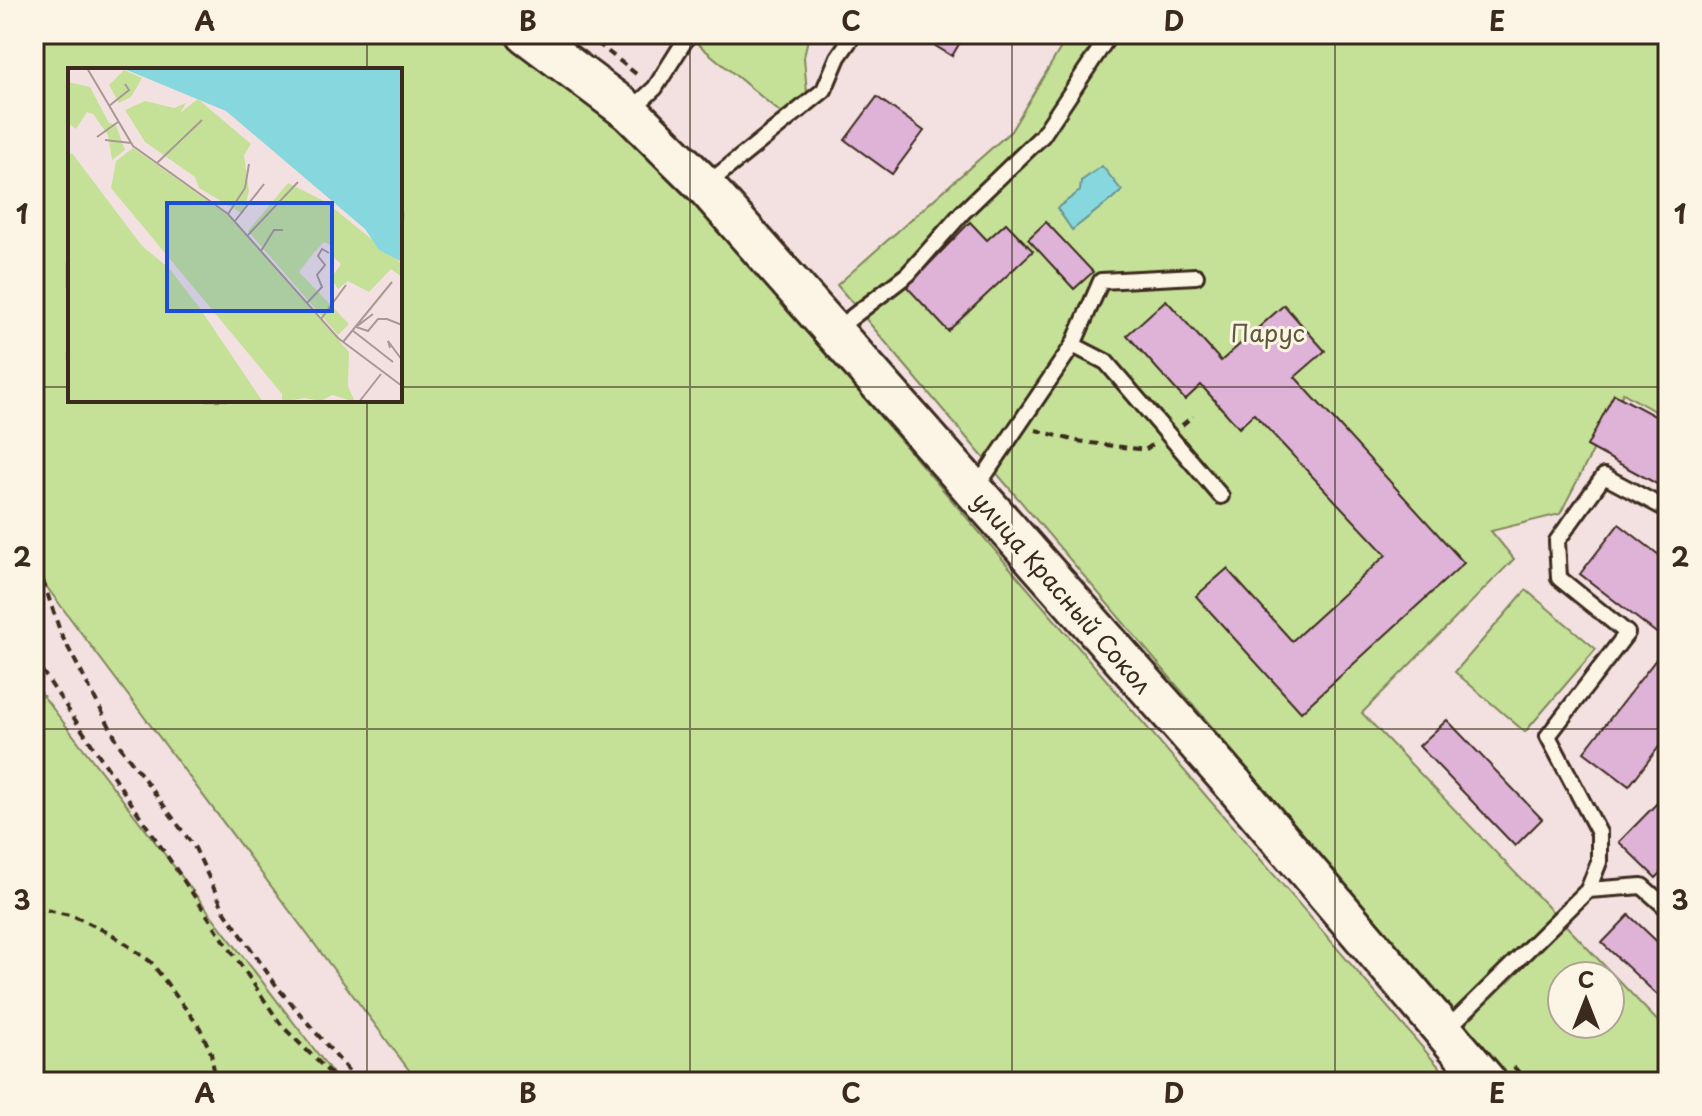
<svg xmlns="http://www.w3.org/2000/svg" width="1702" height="1116" viewBox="0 0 1702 1116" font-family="'Playpen Sans',sans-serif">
<rect width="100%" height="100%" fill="#f3e1e1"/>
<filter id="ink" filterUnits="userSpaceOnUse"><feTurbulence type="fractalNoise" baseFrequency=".0125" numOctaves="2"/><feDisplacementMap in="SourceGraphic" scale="16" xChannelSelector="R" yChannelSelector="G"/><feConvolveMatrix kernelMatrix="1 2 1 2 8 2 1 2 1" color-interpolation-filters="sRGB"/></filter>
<g filter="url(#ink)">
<g fill="#c5e198" stroke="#80865b" stroke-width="2" fill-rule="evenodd">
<path d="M34,34H497L637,134L1452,1082H418L34,570ZM70,70H400V400H70Z"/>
<polygon points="663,34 809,34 804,57 807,93 781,113 687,35"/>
<path d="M1069,34H1668V419L1623,393L1560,514L1491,531L1514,559L1362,713L1668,1032V1082H1508L1263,787L837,285L1011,131ZM1562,976H1610V1024H1562Z"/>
<polygon points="1526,590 1596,649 1525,732 1455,672"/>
<polygon points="34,684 334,1075 339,1082 34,1082"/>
</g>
<polygon fill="#87d8de" stroke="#699291" stroke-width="2" points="1102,166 1122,191 1072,230 1057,208 1080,191 1081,181"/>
<g fill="#dfb3d8" stroke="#3b2a1e" stroke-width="2">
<polygon points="916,34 965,34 952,56"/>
<polygon points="877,97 924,131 892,174 845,140"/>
<polygon points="970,222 987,240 1006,223 1033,251 948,331 907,287"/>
<polygon points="1046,222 1093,272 1074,289 1028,239"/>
<polygon points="1166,300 1221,361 1284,305 1325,351 1295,377 1464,563 1301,712 1196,596 1227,569 1292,641 1386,555 1254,414 1239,428 1201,385 1185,400 1127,335"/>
<polygon points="1614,394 1668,423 1668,490 1587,446"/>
<polygon points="1619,524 1668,562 1668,642 1580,574"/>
<polygon points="1668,644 1668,735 1629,786 1584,752"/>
<polygon points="1447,720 1542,819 1515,846 1419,746"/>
<polygon points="1668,792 1668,866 1656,878 1619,842"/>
<polygon points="1629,915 1668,952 1668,1005 1602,943"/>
</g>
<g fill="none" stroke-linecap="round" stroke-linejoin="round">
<g stroke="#3b2a1e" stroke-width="20">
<g id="lane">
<polyline points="630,111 655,88 689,34"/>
<polyline points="706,185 824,90 838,57 854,34"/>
<polyline points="834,331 908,274 962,213 1042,136 1110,34"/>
<polyline points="1073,345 1106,362 1221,496"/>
<polyline points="974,491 1073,345 1101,281 1196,276"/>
<polyline points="1588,890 1642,886 1668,909"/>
<polyline points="1447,1029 1588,890 1599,862 1599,833 1548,736 1627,633 1559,578 1557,541 1604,476 1668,510"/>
</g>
</g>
<g stroke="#3b2a1e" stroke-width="44">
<polyline id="secondary" points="526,34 630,112 705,186 1234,785 1487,1082"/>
</g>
<g stroke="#3b2a1e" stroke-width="4" stroke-dasharray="8 6" stroke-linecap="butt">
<polyline points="586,34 640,77"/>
<polyline points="1182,425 1193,416"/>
<polyline points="1036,430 1076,441 1145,450 1155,443"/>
<polyline points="34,554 61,634 120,746 195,848 224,910 278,988 358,1082"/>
<polyline points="34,659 282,1026 339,1082"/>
<polyline points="34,915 46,910 74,916 113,935 151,962 200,1028 211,1053 216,1082"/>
<polyline points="1514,1067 1528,1082"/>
<polyline points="321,1082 334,1075"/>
</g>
<use href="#lane" stroke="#fcf5e5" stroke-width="14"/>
<use href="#secondary" stroke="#fcf5e5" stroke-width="38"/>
</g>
</g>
<path fill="none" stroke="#3b2a1e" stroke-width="2" stroke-opacity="0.55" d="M367,34V70M690,34V1082M1012,34V1082M1335,34V1082M34,387H70M400,387H1668M367,400V1082M34,729H1668"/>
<g text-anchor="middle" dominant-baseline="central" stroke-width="6" stroke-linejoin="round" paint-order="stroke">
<g font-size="24" fill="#5e583c" stroke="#fcf5e5">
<text x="1268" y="332">Парус</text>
</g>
<g font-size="24" fill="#3b2a1e" stroke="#fcf5e5">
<text transform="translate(1063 592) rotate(49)">улица Красный Сокол</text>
</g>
</g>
<g transform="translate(68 68)">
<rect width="334" height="334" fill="#f3e1e1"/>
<path d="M56,2L74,10L63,29L51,35L41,17ZM0,14L22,19L41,55L48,57L57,82L44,92L40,67L25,46L19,44L8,61L0,55ZM130,31L183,76L176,87L181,123L175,146L131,120L127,109L77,74L57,42L77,33L106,40L118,35L112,45ZM65,80L161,148L281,284L280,318L287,334L264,327L253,333L236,330L214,334V326L43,120L48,93ZM4,85L74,178L101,200L131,239L195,334H0V87ZM220,115L258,134L334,196V209L323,201L301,224L280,213L270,221L263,210L273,196L264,188L266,179L256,174L244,187L231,204L281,256L270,267L180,163Z" fill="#c5e198"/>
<path d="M54,0H334V194L311,182L297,161L158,43Z" fill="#87d8de"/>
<path fill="none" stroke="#a99893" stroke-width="2" d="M19,0L65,78L160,146L270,270L334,318M41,38L61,22L57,16M29,69L50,54M37,72L63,75M89,95L134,52M160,146L177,120L181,96M167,153L196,116M180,167L230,114M193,183L206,162H215M239,235L254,219L249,207L257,197L250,188L254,181L261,185M305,246L288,259L300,263L310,251H319L334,257M253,251L278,217M284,262L325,294M275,274L324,214M322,280L320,273L334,292M291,334L313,306"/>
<path fill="#1d4ed8" fill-opacity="0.15" stroke="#1d4ed8" stroke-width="4" d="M99,135H264V243H99Z"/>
<rect width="334" height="334" fill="none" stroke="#3b2a1e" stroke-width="4"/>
</g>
<rect width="1702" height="1116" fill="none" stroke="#fcf5e5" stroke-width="88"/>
<g transform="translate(1586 1000)"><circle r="38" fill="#fcf5e5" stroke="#afa495" stroke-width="2"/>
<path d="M0-6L14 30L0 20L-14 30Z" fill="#3b2a1e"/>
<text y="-12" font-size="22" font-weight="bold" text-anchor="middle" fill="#3b2a1e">С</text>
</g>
<rect x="44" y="44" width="1614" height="1028" fill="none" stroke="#3b2a1e" stroke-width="3"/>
<g font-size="26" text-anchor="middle" font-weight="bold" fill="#3b2a1e">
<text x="205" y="31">A</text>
<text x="528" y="31">B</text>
<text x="851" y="31">C</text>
<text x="1174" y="31">D</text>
<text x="1497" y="31">E</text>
<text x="22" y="224">1</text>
<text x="1680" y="224">1</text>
<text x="22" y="567">2</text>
<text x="1680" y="567">2</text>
<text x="22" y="910">3</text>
<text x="1680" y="910">3</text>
<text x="205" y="1103">A</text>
<text x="528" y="1103">B</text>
<text x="851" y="1103">C</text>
<text x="1174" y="1103">D</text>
<text x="1497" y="1103">E</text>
</g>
</svg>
